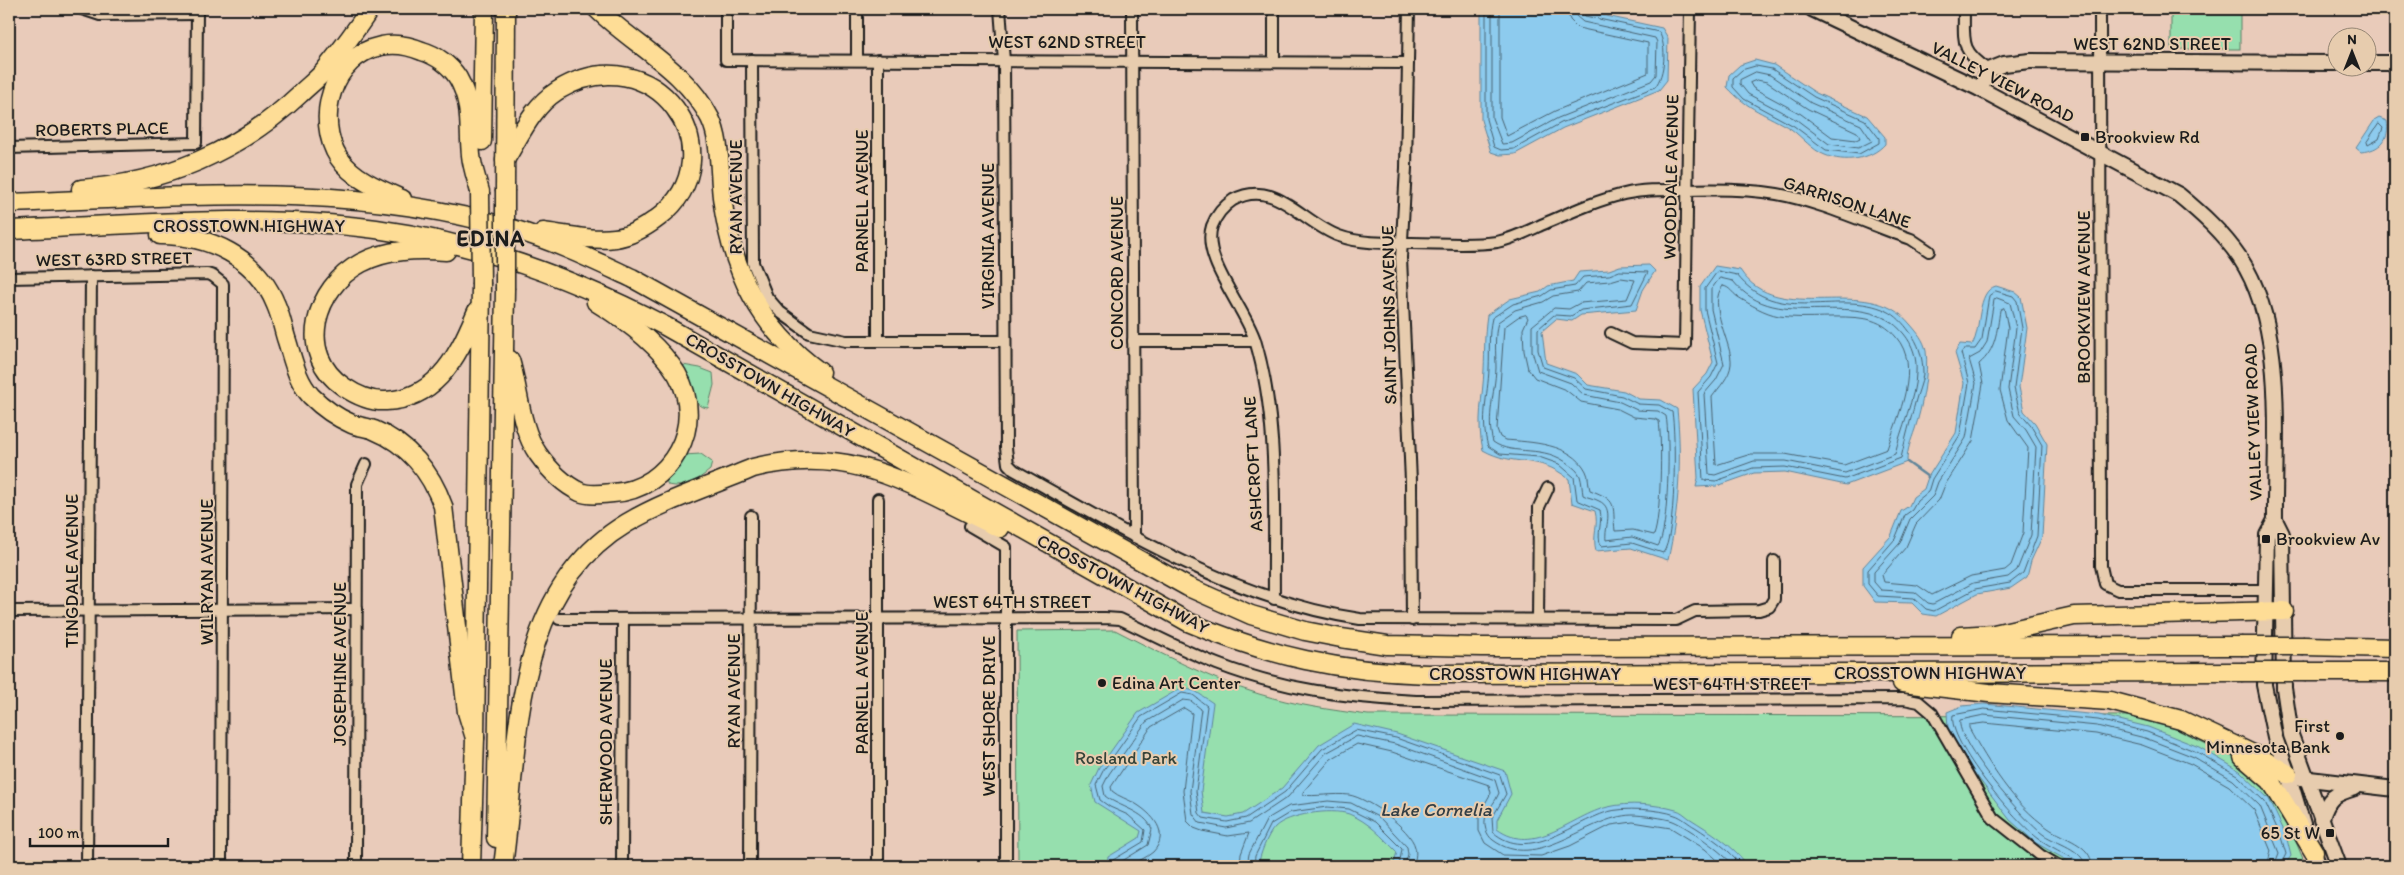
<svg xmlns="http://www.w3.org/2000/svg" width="2404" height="875" viewBox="0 0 2404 875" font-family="Itim,sans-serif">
<rect width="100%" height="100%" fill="#e9cbba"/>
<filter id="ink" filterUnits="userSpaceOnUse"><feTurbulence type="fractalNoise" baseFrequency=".02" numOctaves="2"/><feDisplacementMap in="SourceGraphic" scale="10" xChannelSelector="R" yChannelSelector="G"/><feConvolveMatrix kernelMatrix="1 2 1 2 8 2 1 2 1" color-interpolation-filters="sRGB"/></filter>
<g filter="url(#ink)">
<g fill="#96dfae" stroke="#597e65">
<rect x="2171" y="9" width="69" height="40"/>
<path d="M683,365L700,368L713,373L714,385L708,408C691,407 685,379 681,366Z"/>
<path d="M701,454L712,462L710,470C698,480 684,489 668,485L665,478L683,455Z"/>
<path d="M1115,630C1162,654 1209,679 1259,694C1295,705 1331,710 1368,715L2149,716L2239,760L2281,806L2306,866H1018L1017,631Z"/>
</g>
<g fill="#8dcbee" stroke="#60859a">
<polygon points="1481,9 1574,9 1662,28 1668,38 1667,80 1659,90 1563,128 1515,154 1500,155 1491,152 1481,120"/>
<path d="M1755,60L1774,65L1816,93L1867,116L1885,137V144C1871,160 1844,163 1825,155C1812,150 1802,137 1791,129C1766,114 1748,110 1727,87L1729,75L1740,65Z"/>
<path d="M2379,118L2387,121C2390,140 2380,150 2361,152L2356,148L2374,121Z"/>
<path d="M1649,265L1655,271L1643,290L1636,310L1581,315L1572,321L1556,319L1542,331L1546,363L1577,374L1588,385L1624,391L1639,399L1661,400L1677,409C1682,459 1679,511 1668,560L1631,548L1596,551C1592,535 1599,526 1595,511L1572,503L1569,479C1537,453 1515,468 1483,450C1476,420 1483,399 1484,369C1485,351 1484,334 1487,315L1510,299L1540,292L1548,286L1573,281L1579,272L1609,270L1620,266Z"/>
<path d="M1715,266L1740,270C1779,329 1867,271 1910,324C1917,332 1924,340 1926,351C1929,373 1922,407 1915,429C1911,441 1907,449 1907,462L1846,485L1785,472L1754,473L1717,486L1696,487L1698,478L1693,389L1707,374L1713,362L1700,310V287Z"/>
<path d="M1996,286L2015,292L2021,297L2027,328L2019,387L2024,411L2035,423L2047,444L2042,537L2031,561L2027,577L2011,588L1977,594L1936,616L1923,614L1912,603L1875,602L1863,586V567L1891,536L1901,511L1909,506L1913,497L1924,489L1928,477L1956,433L1964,383L1955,353L1960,344L1972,345C1982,329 1976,291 1996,286Z"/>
<path d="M1181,688L1195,691L1213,703L1201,791L1204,813L1228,817L1243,814L1282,788L1319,745L1354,724L1397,734L1505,771L1511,794L1497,820V829C1535,857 1572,815 1608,807C1629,802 1655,804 1676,810C1681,811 1685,815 1689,818C1711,832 1732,844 1748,866H1393L1397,852C1382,837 1369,822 1349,814C1331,808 1288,814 1275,827C1267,835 1260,855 1258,866H1107L1108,857L1139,838L1141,831L1095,802L1091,785L1099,768L1138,713Z"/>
<polygon points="1984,704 2099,715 2148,727 2199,747 2240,771 2269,799 2286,835 2291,856 2284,866 2077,866 2036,843 2010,820 1967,763 1948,730 1947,712 1962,706"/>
</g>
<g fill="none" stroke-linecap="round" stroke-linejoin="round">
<g stroke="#496270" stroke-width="1">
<path d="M1486,9V119L1494,147L1501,150L1514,149L1561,123L1655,87C1665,75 1667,46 1659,32L1585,16L1581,9"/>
<polyline points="1492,9 1492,118 1502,144 1512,143 1558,118 1651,81 1656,75 1657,42 1655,38 1583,22 1576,16 1574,9"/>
<polyline points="1500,9 1500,117 1507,136 1555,111 1648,73 1648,43 1578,28 1570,20 1567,9"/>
<polygon points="1756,66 1772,69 1814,97 1865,120 1879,138 1879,143 1859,154 1826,150 1794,126 1744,99 1733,87 1733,78 1742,70"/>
<polygon points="1756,72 1770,75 1811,103 1861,125 1872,141 1858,148 1829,144 1797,120 1748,94 1740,84 1740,80"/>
<polygon points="1757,80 1767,82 1808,109 1857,132 1860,138 1856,140 1832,137 1801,114 1753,88 1750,83"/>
<polygon points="2379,124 2383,128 2379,139 2368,145 2367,142"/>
<path d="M1620,271L1648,272L1632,304L1581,310L1571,316L1554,315L1538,329V350L1543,367L1574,378L1586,389L1622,396L1638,404L1659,405L1672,412C1676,435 1676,537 1663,553L1632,543L1601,546C1596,534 1603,522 1600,510L1577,500L1574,477L1559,464L1539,457L1500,454L1488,446C1480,421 1488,395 1489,369C1490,351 1488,335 1492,318L1513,304L1542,296L1551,290L1575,286L1583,277L1609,275Z"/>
<path d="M1718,271L1737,275C1778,327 1839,288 1887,311C1896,315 1904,324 1909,331C1919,343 1923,358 1923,374C1922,384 1917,394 1915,403C1910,422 1905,440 1901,458L1845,479L1785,467L1753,468L1716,481L1703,480L1698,392L1711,377L1718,363L1705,310V289Z"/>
<path d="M1621,278L1635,280L1627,299L1580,303L1569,309L1554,308L1532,326V351L1538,371L1571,383L1584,395L1620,402L1637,410L1658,411L1666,416C1670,436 1669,532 1658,546L1632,537L1606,540C1604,528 1615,508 1599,501C1594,498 1588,498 1583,495C1582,489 1582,482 1580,476C1578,471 1574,468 1570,465C1543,443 1514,457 1493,442C1486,418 1495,393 1496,368C1496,353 1494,337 1498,322L1515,310L1543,302L1553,296L1578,292L1586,283L1610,281Z"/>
<path d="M1720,278L1733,281C1778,338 1862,282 1904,334C1913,345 1917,358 1916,373C1916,396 1900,431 1895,454L1845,473L1786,461H1754L1715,475L1709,474L1704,394L1716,380L1724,364L1711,309V290Z"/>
<path d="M1723,286C1730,287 1732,293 1738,297C1751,305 1764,313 1779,316C1808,320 1839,314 1867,319C1879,322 1888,327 1896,337C1922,367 1898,415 1887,449L1844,465L1785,454H1751L1716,465L1712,397C1719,387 1730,377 1731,364C1733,345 1706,303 1723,286Z"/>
<polygon points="1996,291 2013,296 2017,301 2022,328 2014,388 2020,413 2031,426 2042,445 2037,536 2023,573 2010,583 1975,589 1934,611 1926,609 1914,598 1878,596 1868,584 1868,570 1895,539 1905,515 1912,510 1917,501 1928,492 1932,479 1960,435 1969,383 1961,353 1964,349 1975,349 1982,339 1989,296"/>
<polygon points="1997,298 2010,303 2016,328 2008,389 2014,416 2026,430 2036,447 2031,535 2017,570 2008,577 1973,583 1933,604 1928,603 1915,592 1881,590 1874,582 1874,572 1900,543 1910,519 1933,496 1938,482 1966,438 1976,383 1969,359 1980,353 1987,342 1994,300"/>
<path d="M2004,308L2008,328L2000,390L2008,420L2028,448L2023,533L2011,565L2005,570L1971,576L1932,595L1917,585L1884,582L1882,575L1906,547L1916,524L1939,500L1945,485L1973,441L1983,384L1979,364C1996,350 1997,331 2000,310Z"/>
<path d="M1526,315L1528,318L1523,329L1524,351L1528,369L1535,378L1566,390L1581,402L1618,409L1634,417L1655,419L1659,421C1662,441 1661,518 1654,535L1633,530L1615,531C1612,504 1619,501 1590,490C1588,484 1589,476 1586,471C1572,443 1530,442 1505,440L1500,437L1497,429L1504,327L1518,317Z"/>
<path d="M1112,866L1113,860L1143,842L1145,830L1128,815L1110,807L1100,800L1096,785L1103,771L1141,717L1182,693L1193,695L1207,706L1196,791L1199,813L1203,818L1227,822L1246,818L1285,792L1322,749L1356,730L1396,738L1500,775L1506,794L1492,818L1493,832C1529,863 1572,823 1607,812C1623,807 1660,809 1675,815C1682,817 1689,824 1695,827C1712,838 1729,849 1742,866"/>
<path d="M1118,866L1119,863L1148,845L1152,829C1145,811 1119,807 1105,796L1103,786L1109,774L1146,722L1183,700L1191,701L1201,709L1190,791L1193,814L1200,823L1226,828L1249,823L1288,797L1326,753L1357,736L1395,744L1495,780L1499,793C1496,801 1489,808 1486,816C1483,824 1486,835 1493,840C1537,873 1587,816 1632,815C1641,815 1666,818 1673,821C1688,827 1725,854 1734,866"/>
<path d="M1129,866C1136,862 1146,858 1153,852C1171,833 1152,814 1136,804C1128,799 1119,797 1112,791L1111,787L1151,727L1184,708L1192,713L1183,791L1187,821L1194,828L1202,831L1228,836L1249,833L1241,854L1240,866"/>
<polyline points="1247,866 1249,854 1267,819 1289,806 1328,801 1351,803 1380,818 1407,847 1408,854 1405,866"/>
<polyline points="1254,866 1255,856 1271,824 1291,812 1327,807 1349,809 1375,822 1402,849 1399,866"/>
<path d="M1413,866C1415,860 1417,854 1415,847C1411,829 1368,798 1349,795C1335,793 1313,797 1303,795V792L1331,759L1357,744L1392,752L1489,785L1491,793L1479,814V831L1485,843L1503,855L1541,856L1570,846L1611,825L1633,822L1671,828L1705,849L1724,866"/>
<path d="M2079,866L2076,860C2064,853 2051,847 2039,839C2017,823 1947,742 1953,715L1984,709L2098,720L2147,732L2197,752L2237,775L2265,802L2281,837L2286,854L2280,866"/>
<path d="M2085,866C2084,850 2056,843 2044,835C2025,822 1955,741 1960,720L1984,715L2097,726L2145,738L2194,757L2233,780L2260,806L2279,853L2274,866"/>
<path d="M2092,866C2092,844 2063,839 2048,828C2013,804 1989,764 1969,728V725L1984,723L2096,734L2142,745L2191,764L2229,786L2254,810L2271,851L2267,866"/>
</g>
<polyline stroke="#60859a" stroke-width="2.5" points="1907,462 1928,477"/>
<g stroke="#1c1c1c" stroke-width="14">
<g id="street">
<polyline points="82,9 100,15 197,14"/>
<polyline points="726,9 726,60 1408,63"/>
<polyline points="857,9 857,60"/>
<path d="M1000,9L1004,61L1006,448L1008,464L1014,470C1122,530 1236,601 1360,619L1676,620L1695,611L1759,610L1769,607L1774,599V561"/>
<polyline points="1132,9 1134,537"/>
<polyline points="1274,9 1274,62"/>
<polyline points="1409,9 1406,168 1401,258 1411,481 1412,620"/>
<path d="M1964,9C1964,42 1960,51 1989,70"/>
<polyline points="2100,9 2101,566 2105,584 2118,590 2265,590"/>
<polyline points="752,60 753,263 767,297 780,312 809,333 846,341 1005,341"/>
<polyline points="878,60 878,341"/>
<polyline points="9,148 196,143 197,9"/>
<polyline points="9,278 207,274 213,276 223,284 221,866"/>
<polyline points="1611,333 1632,343 1685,345 1690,9"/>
<polyline points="1133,341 1255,341"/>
<polyline points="970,526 1006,547 1006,866"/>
<path d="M1274,599C1273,514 1280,423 1255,340C1244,306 1201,259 1212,226C1216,216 1224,206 1233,200C1275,177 1302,223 1339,236C1361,244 1388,243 1412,243C1439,243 1470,246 1497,242C1512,239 1526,232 1539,226C1567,214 1594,201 1624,194C1644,189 1666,190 1686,190C1716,189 1747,189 1777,194C1818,201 1871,225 1911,239L1929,251"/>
<polyline points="9,611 357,609"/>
<path d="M559,619L1105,618L1120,619C1152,634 1184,651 1217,664C1281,689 1348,698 1416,701L1904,699L1919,702L1932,713L1993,818L2040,855L2059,866"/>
<polyline points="1538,619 1539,507 1548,488"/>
<polyline points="87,866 91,276"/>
<polyline points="356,866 357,484 366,464"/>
<polyline points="622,866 623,619"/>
<polyline points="750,866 751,516"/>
<polyline points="878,866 878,499"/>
</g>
</g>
<g stroke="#1c1c1c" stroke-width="18">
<g id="secondary">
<path d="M1812,9L1980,89L2179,195C2202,214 2223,233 2240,258C2287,329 2274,438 2275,520L2282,534L2284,688L2291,735L2339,866"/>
<polyline points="2366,63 2395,63"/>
<polyline points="1980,89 1989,70 2004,64 2030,61 2336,63"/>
<polyline points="2275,520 2267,535 2264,685 2275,738 2288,774 2303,824"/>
<polyline points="2301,778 2395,789"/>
<path d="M2321,820C2329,797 2332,795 2355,788"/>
<polyline points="2310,844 2319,866"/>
</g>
</g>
<g stroke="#1c1c1c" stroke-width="21">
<g id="highway">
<path d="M597,9C635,46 685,69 710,118C721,140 719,172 722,197C731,270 760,329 820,372"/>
<polyline points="482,141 484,9"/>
<path d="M505,160C520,136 532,107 557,91C654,31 740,154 659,217C646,227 631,236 615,238C592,241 566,235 543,232"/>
<path d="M81,189C164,183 240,151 300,94C308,86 318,79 325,70C341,50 356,30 370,9"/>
<polyline points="505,190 506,9"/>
<path d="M402,199C381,190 353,179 339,158C314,119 332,56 381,46C395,43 410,46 422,51C436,55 450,65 458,78C473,105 468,126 471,155C472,167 477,180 480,192"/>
<path d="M9,203C177,197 349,180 513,229C554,241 593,260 632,278L1188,587L1251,615L1305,631L1341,638L1387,645L1481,647L2241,646"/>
<path d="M9,230C130,225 255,213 376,229C478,243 573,278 665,326L1188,622C1268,656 1341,672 1428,674L2241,672"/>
<path d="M160,235C209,235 257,257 276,305C281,316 283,329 287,341C293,360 297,381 311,396C322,407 338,418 352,424C359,427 367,427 374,430C408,444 431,472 443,506L467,712L475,738"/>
<path d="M446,251C418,249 387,249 361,263C315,287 295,354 344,387C356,395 371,402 386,401C407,400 425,392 440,376C457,358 467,334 477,311"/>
<path d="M510,360C519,390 520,428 538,454C548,468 563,484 580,492C589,496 603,494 613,493C671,489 707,425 677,374C659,345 624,319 596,302"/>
<polyline points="1961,636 1994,634 2074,616 2284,611"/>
<polyline points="2304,646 2395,648"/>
<polyline points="2306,672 2395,672"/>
<polyline points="1902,683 1989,693 2110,701 2181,720 2257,756 2288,774"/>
<polyline points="2243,757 2271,781 2314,852"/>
<polyline points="496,838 505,289"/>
<polyline points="471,866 475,738 481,284"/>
<path d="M503,866C520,747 508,594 627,523C666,500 711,486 753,468C856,443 911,487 1000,528"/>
</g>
</g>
<use href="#street" stroke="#e7ccae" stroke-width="10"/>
<use href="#secondary" stroke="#e7ccae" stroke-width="14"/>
<use href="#highway" stroke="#fedd96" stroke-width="18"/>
<g stroke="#1c1c1c" stroke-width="21" stroke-linecap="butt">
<g id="highway-bridge">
<polyline points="505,190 505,289"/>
<polyline points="480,192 481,284"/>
<polyline points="2241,646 2304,646"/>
<polyline points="2241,672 2306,672"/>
</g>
</g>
<use href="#highway-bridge" stroke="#fedd96" stroke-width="18"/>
</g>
</g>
<g fill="#1c1c1c" stroke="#e7ccae" stroke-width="2">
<rect x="2080" y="132" width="10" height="10" rx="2.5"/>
<rect x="2261" y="534" width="10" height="10" rx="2.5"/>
<circle cx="1102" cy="683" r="5"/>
<circle cx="2340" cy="736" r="5"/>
<rect x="2325" y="828" width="10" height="10" rx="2.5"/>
</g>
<g text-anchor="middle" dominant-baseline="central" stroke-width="4" stroke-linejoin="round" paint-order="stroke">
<g font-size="18" fill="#1c1c1c" stroke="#e7ccae">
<text x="1067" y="42">WEST 62ND STREET</text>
<text x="2152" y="44">WEST 62ND STREET</text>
<text transform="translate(2003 82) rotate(27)">VALLEY VIEW ROAD</text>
<text transform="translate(102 129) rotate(-1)">ROBERTS PLACE</text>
<text transform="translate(1671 177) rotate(-89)">WOODDALE AVENUE</text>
<text transform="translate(736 197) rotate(-90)">RYAN AVENUE</text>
<text transform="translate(862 201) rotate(-90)">PARNELL AVENUE</text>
<text transform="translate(1847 202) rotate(18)">GARRISON LANE</text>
<text x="249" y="226">CROSSTOWN HIGHWAY</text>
<text transform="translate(988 236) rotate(-90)">VIRGINIA AVENUE</text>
<text transform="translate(114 259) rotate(-1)">WEST 63RD STREET</text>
<text transform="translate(1117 273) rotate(-90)">CONCORD AVENUE</text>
<text transform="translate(2084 297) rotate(-90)">BROOKVIEW AVENUE</text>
<text transform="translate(1389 315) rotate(-91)">SAINT JOHNS AVENUE</text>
<text transform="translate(770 385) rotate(30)">CROSSTOWN HIGHWAY</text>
<text transform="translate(2253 422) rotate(-92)">VALLEY VIEW ROAD</text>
<text transform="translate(1253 464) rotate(-93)">ASHCROFT LANE</text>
<text transform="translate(72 571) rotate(-90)">TINGDALE AVENUE</text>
<text transform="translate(207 572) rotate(-90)">WILRYAN AVENUE</text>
<text transform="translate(1123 584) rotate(28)">CROSSTOWN HIGHWAY</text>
<text x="1012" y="602">WEST 64TH STREET</text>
<text transform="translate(340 664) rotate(-90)">JOSEPHINE AVENUE</text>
<text x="1930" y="673">CROSSTOWN HIGHWAY</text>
<text x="1525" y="674">CROSSTOWN HIGHWAY</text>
<text transform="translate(862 683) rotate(-90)">PARNELL AVENUE</text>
<text x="1732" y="684">WEST 64TH STREET</text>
<text transform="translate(734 691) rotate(-90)">RYAN AVENUE</text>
<text transform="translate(989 716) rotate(-90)">WEST SHORE DRIVE</text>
<text transform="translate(606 742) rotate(-90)">SHERWOOD AVENUE</text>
</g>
<g font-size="18" fill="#1c1c1c" stroke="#e7ccae" text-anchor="start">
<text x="2095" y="137">Brookview Rd</text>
<text x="2276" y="539">Brookview Av</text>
<text x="1112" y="683">Edina Art Center</text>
<text x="2330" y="726" text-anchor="end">First<tspan x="2330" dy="21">Minnesota Bank</tspan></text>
<text x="2320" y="833" text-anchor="end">65 St W</text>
</g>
<g font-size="18" fill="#344339" stroke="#e7ccae">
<text x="1126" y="758">Rosland Park</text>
</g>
<g font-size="19" font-style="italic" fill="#333f46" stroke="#e7ccae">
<text x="1436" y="809">Lake Cornelia</text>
</g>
<g font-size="22" font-weight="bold" letter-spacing="1" fill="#1c1c1c" stroke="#e7ccae">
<text x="491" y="238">EDINA</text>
</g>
</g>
<rect width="2404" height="875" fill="none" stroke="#e7ccae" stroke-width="30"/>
<rect x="15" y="15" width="2374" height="845" fill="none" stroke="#1c1c1c" stroke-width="2" filter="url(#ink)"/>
<g transform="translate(2352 52)"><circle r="24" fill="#e7ccae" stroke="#968674"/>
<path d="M0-4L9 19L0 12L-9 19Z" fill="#1c1c1c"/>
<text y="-8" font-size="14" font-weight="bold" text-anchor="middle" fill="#1c1c1c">N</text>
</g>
<path d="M30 838v8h138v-8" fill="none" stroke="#1c1c1c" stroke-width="2.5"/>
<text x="38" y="838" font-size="15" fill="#1c1c1c" stroke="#e7ccae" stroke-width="4" paint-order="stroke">100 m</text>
</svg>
